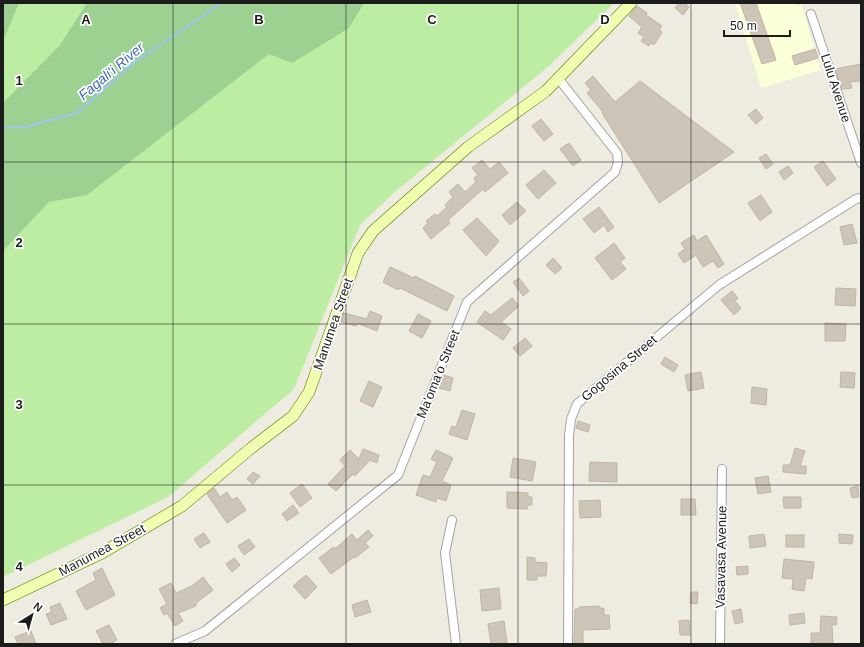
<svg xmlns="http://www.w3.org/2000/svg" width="864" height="647" viewBox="0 0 864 647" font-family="Arial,sans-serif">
<rect width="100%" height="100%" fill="#eeebe0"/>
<polygon fill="#faffd8" points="735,3 801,3 821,70 761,88"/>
<polygon fill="#bdeda2" points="3,3 614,3 548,67 397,190 360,225 294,389 168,497 3,577"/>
<g fill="#9cd192">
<polygon points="3,3 19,3 3,41"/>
<polygon points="87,3 364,3 349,28 292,63 269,54 87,195 49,202 3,251 3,103 60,45"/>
</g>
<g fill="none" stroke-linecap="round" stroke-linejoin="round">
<polyline stroke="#9dc8e0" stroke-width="2.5" points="3,127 25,127 77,113 136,61 222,3"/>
</g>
<g fill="#cec5b9" stroke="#c1b3a2">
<polygon points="679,3 684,3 689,7 683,15 675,8"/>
<polygon points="740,3 756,3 776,60 762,64"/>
<polygon points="637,6 647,13 646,15 662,26 659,30 662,32 654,45 651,43 649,46 641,41 644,37 638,33 642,27 629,16"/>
<polygon points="815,49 818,58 795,65 792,56"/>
<polygon points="861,64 861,81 850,82 852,88 842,89 835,69"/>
<polygon points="593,76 615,102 640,81 734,152 659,203 602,113 603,112 587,93 591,90 585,83"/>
<polygon points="756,109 763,118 756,124 748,115"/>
<polygon points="541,119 553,134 544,141 532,126"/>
<polygon points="569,143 581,160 573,166 560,149"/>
<polygon points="766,154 773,164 766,169 759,158"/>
<polygon points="482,160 490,169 499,162 508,173 485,192 483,189 448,220 450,223 431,239 423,228 428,223 426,221 435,214 437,216 447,207 445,205 453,197 449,192 458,184 465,192 476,182 474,178 478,175 472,168"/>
<polygon points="823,161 836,179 827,186 814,167"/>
<polygon points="788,166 793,173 784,180 779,172"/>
<polygon points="544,170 556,183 538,199 526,185"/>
<polygon points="761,195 772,212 760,221 748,203"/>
<polygon points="517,202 526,211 510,225 502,215"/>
<polygon points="599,207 614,227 608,232 604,225 594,233 583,219"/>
<polygon points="477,218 499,241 486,256 463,230"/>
<polygon points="852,224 857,243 844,245 840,227"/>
<polygon points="694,235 697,241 706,235 724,264 718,268 713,261 703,267 696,255 684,263 678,254 685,249 681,243"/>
<polygon points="614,243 625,258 620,262 626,269 612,280 595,258"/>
<polygon points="553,258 562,268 555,274 546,265"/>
<polygon points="390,267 414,278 415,276 454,296 447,311 400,288 398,290 383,282"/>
<polygon points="519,278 529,291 523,296 513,282"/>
<polygon points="836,288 856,289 855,306 835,305"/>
<polygon points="732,291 738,298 735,301 741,308 734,315 721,300"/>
<polygon points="512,298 519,306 501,322 511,329 503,340 477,322 485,311 491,315"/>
<polygon points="370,311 382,316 377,331 357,323 356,326 341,322 344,313 367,319"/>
<polygon points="418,314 431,321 422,338 409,331"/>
<polygon points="825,323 846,324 845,341 825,341"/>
<polygon points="525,338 532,346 520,356 513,348"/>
<polygon points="665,357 678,365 674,372 661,364"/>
<polygon points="701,372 704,388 688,391 685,375"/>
<polygon points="841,372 855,373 854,388 840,387"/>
<polygon points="444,375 453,378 450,391 439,388"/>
<polygon points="369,381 382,387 373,407 360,401"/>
<polygon points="752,387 767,389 766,405 751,403"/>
<polygon points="462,410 475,414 467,440 449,434 452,426 456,427"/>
<polygon points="578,421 590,425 588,432 576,428"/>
<polygon points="795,448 805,451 800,466 806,466 806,474 783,472 783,465 790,465"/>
<polygon points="363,449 379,455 377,463 370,460 355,476 353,474 336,491 328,484 345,466 340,460 350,450 359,459"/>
<polygon points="436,450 453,458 442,481 451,485 446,501 437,498 436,502 416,495 423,475 430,477 437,462 431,459"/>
<polygon points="513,458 536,462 532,481 510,477"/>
<polygon points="590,462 617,463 617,482 589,481"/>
<polygon points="253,472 260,476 253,484 247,479"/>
<polygon points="768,476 771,492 758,494 755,478"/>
<polygon points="302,484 312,498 300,507 290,493"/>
<polygon points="858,486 859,497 852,498 850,488"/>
<polygon points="214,488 220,497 227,492 232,500 237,497 246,510 227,523 207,494"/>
<polygon points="507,492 528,493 528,497 532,497 532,505 528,505 527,509 507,508"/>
<polygon points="783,497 801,497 801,508 784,508"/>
<polygon points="681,499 695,499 696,515 681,515"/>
<polygon points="600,500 601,517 580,518 579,501"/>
<polygon points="293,505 299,513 287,521 282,514"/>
<polygon points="368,530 373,536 365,543 369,547 355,558 354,557 331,574 319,558 334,547 335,549 352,534 357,540"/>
<polygon points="204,533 210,542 200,548 194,539"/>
<polygon points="764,534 766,546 750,548 749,536"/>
<polygon points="839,534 853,535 852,544 839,543"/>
<rect x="786" y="535" width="18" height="12"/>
<polygon points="249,539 255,547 244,555 238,546"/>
<polygon points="527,557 535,558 535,562 547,563 546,576 537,576 537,580 527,580"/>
<polygon points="234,558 240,565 232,572 226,564"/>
<polygon points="784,559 814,562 812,579 806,578 804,591 792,589 793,579 782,578"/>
<polygon points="748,566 748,574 737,575 736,567"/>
<polygon points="102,568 115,595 86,610 76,591 96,580 93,573"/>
<polygon points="306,575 317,587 305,599 293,586"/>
<polygon points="203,577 213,590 196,603 196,606 178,613 183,621 175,626 167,613 164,615 160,608 167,604 159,589 171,583 176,593 192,586"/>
<polygon points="499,588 501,609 482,611 480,590"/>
<polygon points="691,592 698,592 697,604 690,603"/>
<polygon points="367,600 371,612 355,617 352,605"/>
<polygon points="60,603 67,619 51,625 46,614 52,612 50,607"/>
<polygon points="600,606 600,609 604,608 604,615 609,615 610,629 583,630 583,643 574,643 575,609 579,609 579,607"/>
<polygon points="741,609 743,622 735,624 732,611"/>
<polygon points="804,613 805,623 790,625 789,615"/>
<polygon points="821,616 837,617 836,625 832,625 833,644 811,644 811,633 820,633"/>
<polygon points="689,620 690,635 680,635 679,621"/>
<polygon points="504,621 507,643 491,644 488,624"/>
<polygon points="109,625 117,640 109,644 103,644 96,631"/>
<polygon points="31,631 36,644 18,644 15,637"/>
</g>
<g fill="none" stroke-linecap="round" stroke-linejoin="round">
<g stroke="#a3a3a3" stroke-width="10">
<g id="minor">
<polyline points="811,14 861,163"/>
<polyline points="452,520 445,553 456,644"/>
<polyline points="175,644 205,631 398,475 467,302 615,172 618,162 617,153 558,78"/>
<polyline points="568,644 569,435 571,419 577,404 719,285 856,199 861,198"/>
<polyline points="720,644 722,469"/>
</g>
</g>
<g stroke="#597500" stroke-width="12">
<polyline id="secondary" points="3,600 102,553 182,506 250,449 293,416 309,392 358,253 373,231 468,147 546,91 631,3"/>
</g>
<polyline stroke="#ff8660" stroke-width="1.5" stroke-dasharray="2 2" stroke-linecap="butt" points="797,4 800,3"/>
<use href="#minor" stroke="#fff" stroke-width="8"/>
<use href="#secondary" stroke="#effeaf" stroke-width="11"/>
</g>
<path fill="none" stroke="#1c1c1c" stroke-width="1" stroke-opacity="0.55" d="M173,3V644M346,3V644M518,3V644M691,3V644M3,162H861M3,324H861M3,485H861"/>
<g text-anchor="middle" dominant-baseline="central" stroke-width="3.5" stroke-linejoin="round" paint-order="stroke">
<g font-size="13" fill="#1c1c1c" stroke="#fff">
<text transform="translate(836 88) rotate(72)">Lulu Avenue</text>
<text transform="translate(333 324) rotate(-71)">Manumea Street</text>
<text transform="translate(619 368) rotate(-40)">Gogosina Street</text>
<text transform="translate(438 374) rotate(-68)">Ma'oma'o Street</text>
<text transform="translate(102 550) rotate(-28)">Manumea Street</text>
<text transform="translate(721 557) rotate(-89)">Vasavasa Avenue</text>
</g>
<g font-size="14" font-style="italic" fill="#426bb1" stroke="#fff">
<text transform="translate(111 71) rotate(-40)">Fagali'i River</text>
</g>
</g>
<g font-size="13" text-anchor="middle" font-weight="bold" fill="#1c1c1c" stroke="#fff" stroke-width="3.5" stroke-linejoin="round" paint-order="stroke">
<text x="86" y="24">A</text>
<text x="259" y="24">B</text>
<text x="432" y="24">C</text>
<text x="605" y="24">D</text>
<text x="19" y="85">1</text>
<text x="19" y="247">2</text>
<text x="19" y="409">3</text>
<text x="19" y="571">4</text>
</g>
<rect width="864" height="647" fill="none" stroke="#1c1c1c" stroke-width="8"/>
<g transform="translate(32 615) rotate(37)" stroke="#ffffff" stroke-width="3" paint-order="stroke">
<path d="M0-3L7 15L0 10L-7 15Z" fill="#1c1c1c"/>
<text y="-6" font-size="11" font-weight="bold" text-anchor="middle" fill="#1c1c1c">N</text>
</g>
<path d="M724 30v6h66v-6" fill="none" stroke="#1c1c1c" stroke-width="2"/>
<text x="730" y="30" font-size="12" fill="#1c1c1c" stroke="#ffffff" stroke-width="3" paint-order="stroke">50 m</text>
</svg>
